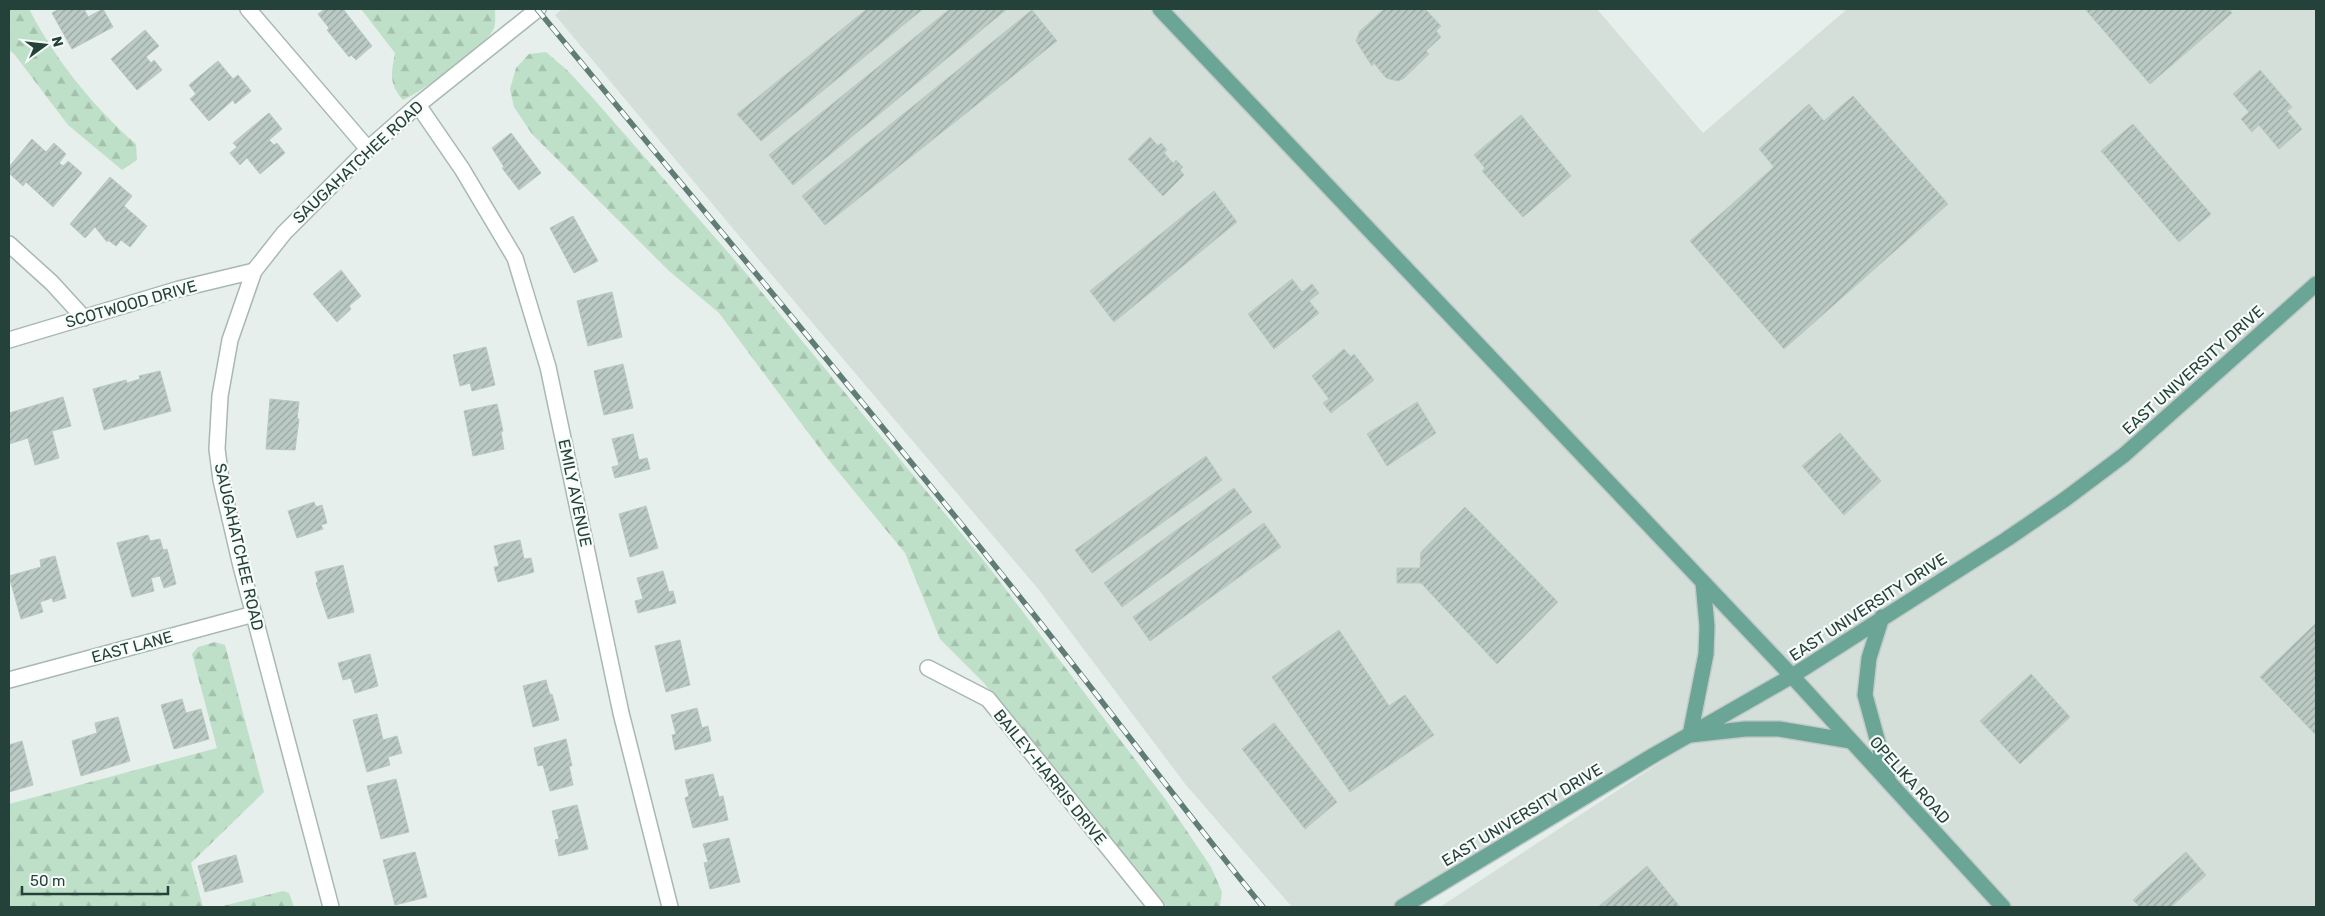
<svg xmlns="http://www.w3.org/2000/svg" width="2325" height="916" viewBox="0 0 2325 916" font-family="Rubik,sans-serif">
<defs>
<pattern id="forest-firs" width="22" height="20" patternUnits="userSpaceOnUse" patternTransform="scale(1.25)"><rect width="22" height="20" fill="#bfe0c8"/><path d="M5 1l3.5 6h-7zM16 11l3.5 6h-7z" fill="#a4c1ad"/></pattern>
<pattern id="building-hatch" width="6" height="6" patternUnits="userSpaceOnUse" patternTransform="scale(1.25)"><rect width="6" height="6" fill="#bbcac4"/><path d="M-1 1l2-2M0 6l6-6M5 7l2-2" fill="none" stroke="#98a6a0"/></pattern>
</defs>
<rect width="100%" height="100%" fill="#e6efeb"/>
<polygon fill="#d4dfda" points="562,9 1597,9 1703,133 1847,9 2316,9 2316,907 1440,907 1781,683 1402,907 1292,907 1186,785 1039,590 750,249 555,15"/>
<g fill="url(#forest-firs)">
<path d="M9,9H29C55,59 93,107 136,144L137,160L122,170L68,125L15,55L9,50Z"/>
<path d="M361,9H495C495,14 496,23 494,28C486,48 423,91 403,100C389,84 391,74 395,53Z"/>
<polygon points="546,52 567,70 592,97 740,266 985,562 1166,800 1211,867 1222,892 1220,907 1167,907 983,682 940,639 905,553 827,458 719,313 668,270 532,134 514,107 510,89 516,68 529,54"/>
<polygon points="215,642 225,645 264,792 191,863 203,907 9,907 9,804 217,748 192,654 198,647"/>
<polygon points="283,891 289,893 294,907 219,907"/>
</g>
<g fill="url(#building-hatch)" stroke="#b8c9c2">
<polygon points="59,9 87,9 85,11 88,17 103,9 113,27 72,49 52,13"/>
<polygon points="325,9 343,9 372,46 356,60 351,55 349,57 327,30 329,28 318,14"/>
<polygon points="867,9 923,9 761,141 737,114"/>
<polygon points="950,9 1007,9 793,185 769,155"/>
<polygon points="1384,9 1425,9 1441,26 1436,31 1441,37 1426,51 1429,54 1404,78 1398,81 1386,78 1374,63 1372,66 1356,41 1360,31"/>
<polygon points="2085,9 2229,9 2232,13 2150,84"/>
<polygon points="1032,10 1057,41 825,225 802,196"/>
<polygon points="145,30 159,46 146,57 151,63 154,60 162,70 137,90 111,59"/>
<polygon points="218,61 233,79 238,75 251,91 235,104 233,100 209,121 190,99 196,94 189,85"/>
<polygon points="2260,70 2292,107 2287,111 2302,129 2279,149 2259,125 2252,132 2241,119 2249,112 2233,94"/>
<polygon points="1853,96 1948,204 1784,349 1690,241 1774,167 1759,149 1809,104 1824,121"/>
<polygon points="269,113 282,129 269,140 274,145 277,143 285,153 260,174 247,158 240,165 230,153 237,147 233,143"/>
<polygon points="1521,115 1571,176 1523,217 1482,171 1485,168 1474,155"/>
<polygon points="2133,124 2211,214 2179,242 2101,151"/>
<polygon points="511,133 541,173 519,190 502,168 504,167 492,148"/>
<polygon points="1150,137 1158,146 1161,143 1167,150 1164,153 1173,163 1176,160 1183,167 1180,170 1184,175 1163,196 1128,159"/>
<polygon points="32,139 46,152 54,143 66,154 59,163 63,166 68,161 82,173 53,207 26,182 23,186 9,173 9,167"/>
<polygon points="110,177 132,196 124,206 147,226 130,247 121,240 116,246 108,240 107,242 95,227 85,238 70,224"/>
<polygon points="1214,191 1237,222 1114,322 1090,291"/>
<polygon points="573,216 598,261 574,273 550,228"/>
<polygon points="341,270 361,296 349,306 351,309 337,322 313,294"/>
<polygon points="1292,279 1302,292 1312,284 1319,293 1309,301 1319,313 1274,349 1248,314"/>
<polygon points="612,292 622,337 588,346 577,301"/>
<polygon points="486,347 495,385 472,391 470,383 460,386 453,355"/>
<polygon points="1344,349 1351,357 1354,354 1374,380 1331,413 1323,403 1329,399 1312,376"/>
<polygon points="623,364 633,408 604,415 594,371"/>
<polygon points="160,371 171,411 104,430 93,389 126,380 127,383 140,379 139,376"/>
<polygon points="63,397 71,426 52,431 59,458 35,465 28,438 9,444 9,413"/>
<polygon points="270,399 299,402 297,419 299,419 295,450 266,449"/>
<polygon points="1417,402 1436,433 1387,466 1367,434"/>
<polygon points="497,404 503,431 501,432 504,449 473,456 464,411"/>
<polygon points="1840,433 1881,481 1844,515 1802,466"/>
<polygon points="633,434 639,460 647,458 650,469 615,478 612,467 619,465 612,439"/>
<polygon points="1206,456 1222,480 1092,573 1075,550"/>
<polygon points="1234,488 1252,512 1122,607 1104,583"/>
<polygon points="314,502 316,507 322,505 327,523 321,525 323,529 297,538 288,511"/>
<polygon points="646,506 658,548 630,557 619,514"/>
<polygon points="1465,507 1558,602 1497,664 1421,583 1397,583 1397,568 1420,568 1421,552"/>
<polygon points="1264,523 1281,547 1150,641 1133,617"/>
<polygon points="148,535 150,541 160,539 163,550 167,549 176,584 164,588 160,576 151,578 154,591 132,597 117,543"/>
<polygon points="520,540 524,559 531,558 534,572 498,582 494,567 499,566 494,546"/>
<polygon points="55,556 66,598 53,602 52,598 40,602 43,612 21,619 9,576 41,567 40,560"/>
<polygon points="343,565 354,612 328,619 316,583 318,582 315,572"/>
<polygon points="663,571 669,592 673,591 676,603 638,613 635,601 643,599 637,578"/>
<polygon points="2316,623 2316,735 2260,677"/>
<polygon points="1339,630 1389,706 1405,695 1434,735 1350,792 1272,677"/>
<polygon points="680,640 690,685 666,692 655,646"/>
<polygon points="370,654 378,686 355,693 351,678 343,680 338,663"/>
<polygon points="2031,674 2070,717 2020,764 1980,721"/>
<polygon points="546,680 550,695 552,694 559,720 533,727 523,686"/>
<polygon points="182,699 186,713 201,709 209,739 174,749 161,705"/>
<polygon points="697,708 702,728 708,726 711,741 675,750 672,735 676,734 671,715"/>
<polygon points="377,714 383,740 397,736 402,753 388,757 390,765 367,772 353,720"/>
<polygon points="118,717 130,761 81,776 72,741 97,733 95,723"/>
<polygon points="1274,723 1337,802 1305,829 1242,749"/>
<polygon points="566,739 572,766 569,766 573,785 550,791 543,765 538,766 534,748"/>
<polygon points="22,741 33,785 9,792 9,745"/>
<polygon points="713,774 719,797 723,796 728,820 693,828 685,798 689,796 685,780"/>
<polygon points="396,779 409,832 381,839 367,786"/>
<polygon points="577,805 588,849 559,856 555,840 559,839 552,811"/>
<polygon points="729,838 740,882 710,889 704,863 708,862 703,844"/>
<polygon points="415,852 427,897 395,905 383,860"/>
<polygon points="2186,852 2206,875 2171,907 2140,907 2133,900"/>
<polygon points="236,855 243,882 205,892 198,866"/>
<polygon points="1647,866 1680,907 1598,907 1637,875"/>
</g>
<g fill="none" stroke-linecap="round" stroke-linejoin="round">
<g stroke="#a8b8b2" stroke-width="18">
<g id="minor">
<polyline points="248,9 368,149"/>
<polyline points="418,105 462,169 515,258 548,367 621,713 670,907"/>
<polyline points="9,244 52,283 84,318"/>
<polyline points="9,340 179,289 254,271"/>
<polyline points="928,668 988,699 1156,907"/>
<polyline points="9,680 254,614"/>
<polyline points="331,907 241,566 221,480 217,449 220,396 230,340 254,271 284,233 368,149 418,105 538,9"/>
</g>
</g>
<g stroke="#c2cac8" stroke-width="18">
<g id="major">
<polyline points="1160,9 1792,676 2003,907"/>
<polyline points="1703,583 1707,626 1706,654 1690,735 1745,729 1779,729 1851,741"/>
<polyline points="1882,617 1869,658 1865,695 1888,779"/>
<polyline points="1402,907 1654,755 1792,676 2007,539 2064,500 2124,455 2316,284"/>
</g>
</g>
<use href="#minor" stroke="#fff" stroke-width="15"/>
<use href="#major" stroke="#6aa596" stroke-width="15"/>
<g stroke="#5f7d75" stroke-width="5.5">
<path id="rail" d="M537,9C699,206 864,401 1023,601C1104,702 1181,807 1263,907"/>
</g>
<use href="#rail" stroke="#f7fbf9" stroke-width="4" stroke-dasharray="11" stroke-linecap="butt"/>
</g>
<g text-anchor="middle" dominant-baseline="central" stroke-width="4.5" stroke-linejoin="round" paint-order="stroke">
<g font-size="16" fill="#24423a" stroke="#f7fbf9">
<text transform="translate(358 162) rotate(-43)">SAUGAHATCHEE ROAD</text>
<text transform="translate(131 304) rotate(-16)">SCOTWOOD DRIVE</text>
<text transform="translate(2193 370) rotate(-42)">EAST UNIVERSITY DRIVE</text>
<text transform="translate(575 493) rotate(78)">EMILY AVENUE</text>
<text transform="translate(239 547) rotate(77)">SAUGAHATCHEE ROAD</text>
<text transform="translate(1868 607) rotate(-33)">EAST UNIVERSITY DRIVE</text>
<text transform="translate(132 647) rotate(-15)">EAST LANE</text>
<text transform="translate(1050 777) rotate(51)">BAILEY-HARRIS DRIVE</text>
<text transform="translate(1910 780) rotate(48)">OPELIKA ROAD</text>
<text transform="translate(1522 815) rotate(-31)">EAST UNIVERSITY DRIVE</text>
</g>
</g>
<rect width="2325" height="916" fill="none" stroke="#24423a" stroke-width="20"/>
<g transform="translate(45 45) rotate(75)" stroke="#f7fbf9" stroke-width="4" paint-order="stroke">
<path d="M0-4L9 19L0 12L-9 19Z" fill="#24423a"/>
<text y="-8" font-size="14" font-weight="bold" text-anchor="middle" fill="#24423a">N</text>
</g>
<path d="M22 886v8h146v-8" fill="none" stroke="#24423a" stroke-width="2.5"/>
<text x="30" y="886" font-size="15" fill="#24423a" stroke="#f7fbf9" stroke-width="4" paint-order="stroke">50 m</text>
</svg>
